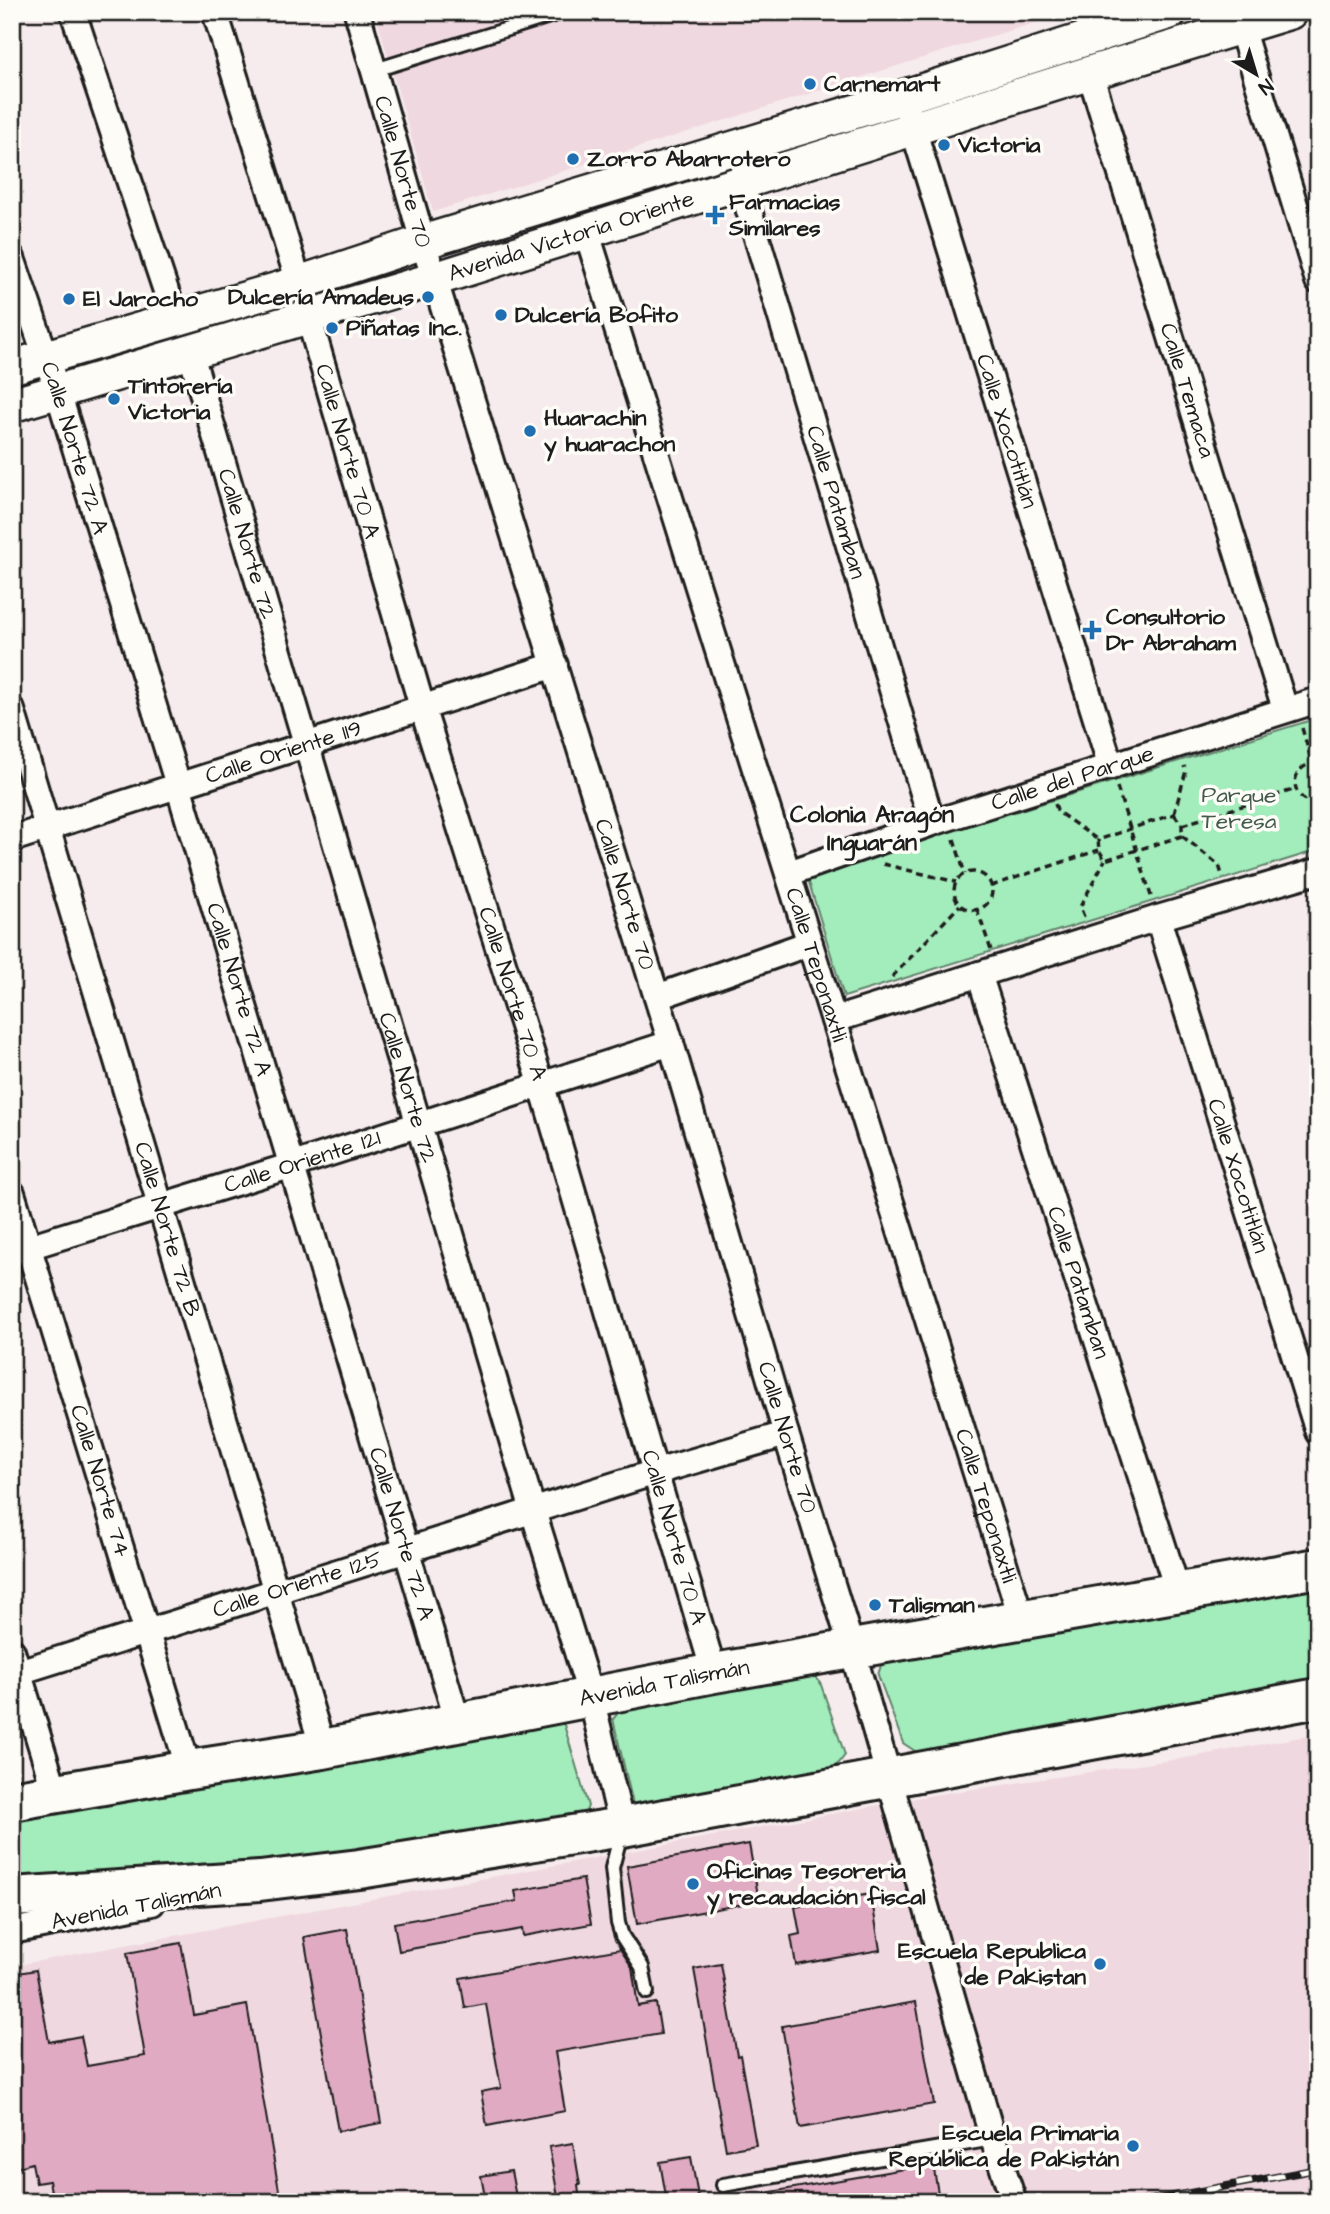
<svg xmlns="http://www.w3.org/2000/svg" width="1330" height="2214" viewBox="0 0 1330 2214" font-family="'Architects Daughter',sans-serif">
<rect width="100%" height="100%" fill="#f7eced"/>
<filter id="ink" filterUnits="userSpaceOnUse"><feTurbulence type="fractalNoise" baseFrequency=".0143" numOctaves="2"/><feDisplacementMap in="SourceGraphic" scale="14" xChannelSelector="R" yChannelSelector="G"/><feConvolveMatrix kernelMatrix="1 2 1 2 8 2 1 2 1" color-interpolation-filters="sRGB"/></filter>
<g filter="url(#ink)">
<g fill="#f0d8e0">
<polygon points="375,12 1069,12 433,212"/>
<polygon points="1318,1734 1318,2202 12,2202 12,1966 933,1795 1179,1759"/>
</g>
<g fill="#a3ecbb" stroke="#60846c" stroke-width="2">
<polygon points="1318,718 1318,850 844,997 807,876"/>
<polygon points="1318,1586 1318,1683 918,1753 903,1743 878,1675 883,1659"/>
<polygon points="811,1673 820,1682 845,1755 839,1763 826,1772 645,1805 633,1804 613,1719 622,1708"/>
<polygon points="552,1717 564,1725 588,1806 584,1816 296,1860 12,1879 12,1817"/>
</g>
<g fill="#e0aac3" stroke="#1c1c1c" stroke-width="2">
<polygon points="749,1844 759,1901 637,1924 627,1866"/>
<polygon points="583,1879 591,1924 523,1936 522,1929 399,1951 394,1923 517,1901 515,1891"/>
<polygon points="871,1894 880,1950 796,1965 791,1936 800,1934 795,1907"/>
<polygon points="347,1929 381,2123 338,2131 304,1937"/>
<polygon points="181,1943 194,2015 247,2005 281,2202 53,2202 49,2181 36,2183 32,2163 12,2169 12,1974 36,1970 49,2042 81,2036 87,2066 145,2056 127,1953"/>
<polygon points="620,1949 632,1967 638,2006 656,2003 661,2034 555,2052 565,2111 487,2126 481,2092 501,2088 486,2004 465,2008 460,1978"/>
<polygon points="721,1964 737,2056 740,2055 756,2145 726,2150 694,1969"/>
<polygon points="916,2002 934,2104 800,2128 782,2026"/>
<polygon points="573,2143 580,2185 578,2185 580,2202 559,2202 549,2147"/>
<polygon points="691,2157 699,2202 667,2202 660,2162"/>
<polygon points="933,2164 938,2193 888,2202 766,2202 765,2193"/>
<polygon points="511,2171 517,2202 486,2202 481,2176"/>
</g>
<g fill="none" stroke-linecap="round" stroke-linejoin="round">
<g stroke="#1c1c1c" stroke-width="18">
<g id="lane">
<polyline points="375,70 563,12"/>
<polyline points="621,1833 612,1868 618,1923 622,1936 642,1967 647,1992"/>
<polyline points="723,2185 993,2139"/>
</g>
</g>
<g stroke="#1c1c1c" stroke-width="30">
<g id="street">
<polyline points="73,12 175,318"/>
<polyline points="215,12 299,283"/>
<path id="s1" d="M357,12L423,242L671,1043L786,1434L852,1649L993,2139L1014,2202"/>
<polyline points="1241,27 1318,281"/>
<path id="s2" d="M1090,73L1285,709"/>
<path id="s3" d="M908,112L1111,767"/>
<path id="s4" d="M741,184L932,823"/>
<path id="s5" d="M586,230L1022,1620"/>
<path id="s6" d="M12,258L58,392L178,785L458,1723"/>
<path id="s7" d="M308,315L422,707L542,1086L714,1673"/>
<path id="s8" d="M190,351L533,1511L591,1697L622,1827"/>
<path id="s9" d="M12,710L323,1749"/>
<path id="s10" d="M12,839L555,665"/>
<path id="s11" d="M789,873L932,823L1318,700"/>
<path id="s12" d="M1158,918L1318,1432"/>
<path id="s13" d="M979,974L1178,1592"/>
<polyline points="657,997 810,943"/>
<polyline points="834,1020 1158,918 1318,871"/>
<path id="s14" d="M12,1193L189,1770"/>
<path id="s15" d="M12,1252L293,1165L671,1043"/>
<polyline points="12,1651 55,1792"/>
<path id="s16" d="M12,1674L656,1472L786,1434"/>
<polyline points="12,1931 152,1903"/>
</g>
</g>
<g stroke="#1c1c1c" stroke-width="38">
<g id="secondary">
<polyline points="12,367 299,283 423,242 903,97 1170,12"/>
<path id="s17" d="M12,405L435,279L1090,73L1290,12"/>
</g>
</g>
<g stroke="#1c1c1c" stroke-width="44">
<g id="primary">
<path id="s18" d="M12,1801L189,1770L323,1749L714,1673L1318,1568"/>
<polyline points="12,1897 260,1881 359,1869 622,1827 1318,1698"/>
</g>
</g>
<g stroke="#1c1c1c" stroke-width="3.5" stroke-dasharray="7 5" stroke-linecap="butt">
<polyline points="1302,728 1312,763"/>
<path d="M1318,763C1288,763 1287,802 1318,803"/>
<polyline points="1117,787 1151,896"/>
<polyline points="1055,804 1058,812 1098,840"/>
<polygon points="1174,814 1182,825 1182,836 1105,860 1099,850 1098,840"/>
<polyline points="1174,814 1186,771 1184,766"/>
<polyline points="1182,825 1296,789"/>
<polyline points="1182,836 1219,865 1223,878"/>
<polyline points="954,839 965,874"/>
<polyline points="883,864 956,882"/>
<circle cx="973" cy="891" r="19"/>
<polyline points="991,886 1099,850"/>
<polyline points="977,909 991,950"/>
<polyline points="1084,917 1080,907 1105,860"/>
<polyline points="892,977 960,905"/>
</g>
<use href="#lane" stroke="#fdfcf7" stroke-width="12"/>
<use href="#street" stroke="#fdfcf7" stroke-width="24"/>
<use href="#secondary" stroke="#fdfcf7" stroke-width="33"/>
<use href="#primary" stroke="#fdfcf7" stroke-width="38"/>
<g stroke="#1c1c1c" stroke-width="8">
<polyline id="rail" points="1142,2202 1318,2169"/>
</g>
<use href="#rail" stroke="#fdfcf7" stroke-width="5" stroke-dasharray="16" stroke-linecap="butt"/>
</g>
</g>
<g fill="#1f6fb2" stroke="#fdfcf7" stroke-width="2.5">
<circle cx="810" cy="84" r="7"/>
<circle cx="944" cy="145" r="7"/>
<circle cx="573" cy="159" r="7"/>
<path d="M711.5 204.5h7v7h7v7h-7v7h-7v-7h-7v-7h7z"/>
<circle cx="428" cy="297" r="7"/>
<circle cx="69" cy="299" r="7"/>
<circle cx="501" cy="315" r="7"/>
<circle cx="332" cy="328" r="7"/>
<circle cx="114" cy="399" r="7"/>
<circle cx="530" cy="431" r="7"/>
<path d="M1088.5 619.5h7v7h7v7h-7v7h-7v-7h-7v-7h7z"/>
<circle cx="875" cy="1605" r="7"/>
<circle cx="693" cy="1884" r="7"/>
<circle cx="1100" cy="1964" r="7"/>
<circle cx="1133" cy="2146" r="7"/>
</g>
<g text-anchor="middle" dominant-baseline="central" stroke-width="7" stroke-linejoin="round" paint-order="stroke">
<g font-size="23" font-weight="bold" fill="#1c1c1c" stroke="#fdfcf7" text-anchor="start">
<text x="824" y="84">Carnemart</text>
<text x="958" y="145">Victoria</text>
<text x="587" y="159">Zorro Abarrotero</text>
<text x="729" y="202">Farmacias<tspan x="729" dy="26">Similares</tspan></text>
<text x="414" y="297" text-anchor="end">Dulcería Amadeus</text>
<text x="83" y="299">El Jarocho</text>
<text x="515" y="315">Dulcería Bofito</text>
<text x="346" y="328">Piñatas Inc.</text>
<text x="128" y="386">Tintorería<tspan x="128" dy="26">Victoria</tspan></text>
<text x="544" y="418">Huarachin<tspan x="544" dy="26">y huarachon</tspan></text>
<text x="1106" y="617">Consultorio<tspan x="1106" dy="26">Dr Abraham</tspan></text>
<text x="889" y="1605">Talisman</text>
<text x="707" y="1871">Oficinas Tesoreria<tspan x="707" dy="26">y recaudación fiscal</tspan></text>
<text x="1086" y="1951" text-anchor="end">Escuela Republica<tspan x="1086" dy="26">de Pakistan</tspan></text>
<text x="1119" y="2133" text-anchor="end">Escuela Primaria<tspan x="1119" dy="26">República de Pakistán</tspan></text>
</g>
<g font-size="23" fill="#1c1c1c" stroke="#fdfcf7">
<text stroke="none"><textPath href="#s1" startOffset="166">Calle Norte 70</textPath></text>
<text stroke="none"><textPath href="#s17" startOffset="584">Avenida Victoria Oriente</textPath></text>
<text stroke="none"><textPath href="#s2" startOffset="332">Calle Temaca</textPath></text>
<text stroke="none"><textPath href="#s3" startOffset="334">Calle Xocotitlán</textPath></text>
<text stroke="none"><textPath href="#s6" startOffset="200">Calle Norte 72 A</textPath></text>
<text stroke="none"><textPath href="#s7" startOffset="142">Calle Norte 70 A</textPath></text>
<text stroke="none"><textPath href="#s4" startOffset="332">Calle Patamban</textPath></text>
<text stroke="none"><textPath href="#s8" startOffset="201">Calle Norte 72</textPath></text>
<text stroke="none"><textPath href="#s10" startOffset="285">Calle Oriente 119</textPath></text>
<text stroke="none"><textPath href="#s11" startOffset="299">Calle del Parque</textPath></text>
<text stroke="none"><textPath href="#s1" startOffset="922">Calle Norte 70</textPath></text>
<text stroke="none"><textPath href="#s5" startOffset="770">Calle Teponaxtli</textPath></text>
<text stroke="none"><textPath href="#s6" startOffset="766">Calle Norte 72 A</textPath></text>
<text stroke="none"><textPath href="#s7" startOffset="709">Calle Norte 70 A</textPath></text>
<text stroke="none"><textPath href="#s8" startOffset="768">Calle Norte 72</textPath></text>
<text stroke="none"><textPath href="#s15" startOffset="304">Calle Oriente 121</textPath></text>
<text stroke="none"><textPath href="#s12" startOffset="270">Calle Xocotitlán</textPath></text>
<text stroke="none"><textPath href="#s9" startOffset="542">Calle Norte 72 B</textPath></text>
<text stroke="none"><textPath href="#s13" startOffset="324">Calle Patamban</textPath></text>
<text stroke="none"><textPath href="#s1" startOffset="1489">Calle Norte 70</textPath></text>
<text stroke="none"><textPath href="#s14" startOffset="301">Calle Norte 74</textPath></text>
<text stroke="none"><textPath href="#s5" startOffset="1337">Calle Teponaxtli</textPath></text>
<text stroke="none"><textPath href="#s6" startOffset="1334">Calle Norte 72 A</textPath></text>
<text stroke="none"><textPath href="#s7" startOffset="1276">Calle Norte 70 A</textPath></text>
<text stroke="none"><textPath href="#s16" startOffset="299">Calle Oriente 125</textPath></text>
<text stroke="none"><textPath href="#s18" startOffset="663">Avenida Talismán</textPath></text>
<text transform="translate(136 1906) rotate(-11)">Avenida Talismán</text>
</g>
<g font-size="23" fill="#445a4c" stroke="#fdfcf7">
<text x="1239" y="795">Parque<tspan x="1239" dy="26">Teresa</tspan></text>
</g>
<g font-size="24" font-weight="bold" fill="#1c1c1c" stroke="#fdfcf7">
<text x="872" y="815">Colonia Aragón<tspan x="872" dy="28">Inguarán</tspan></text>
</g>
</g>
<rect width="1330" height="2214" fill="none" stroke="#fdfcf7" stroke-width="42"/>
<rect x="21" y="21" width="1288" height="2172" fill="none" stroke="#1c1c1c" stroke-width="2.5" filter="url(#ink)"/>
<g transform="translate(1256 74) rotate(142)" stroke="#fdfcf7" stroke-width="5" paint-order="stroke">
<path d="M0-5L12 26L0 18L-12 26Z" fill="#1c1c1c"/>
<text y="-10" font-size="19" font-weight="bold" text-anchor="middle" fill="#1c1c1c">N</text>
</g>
</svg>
